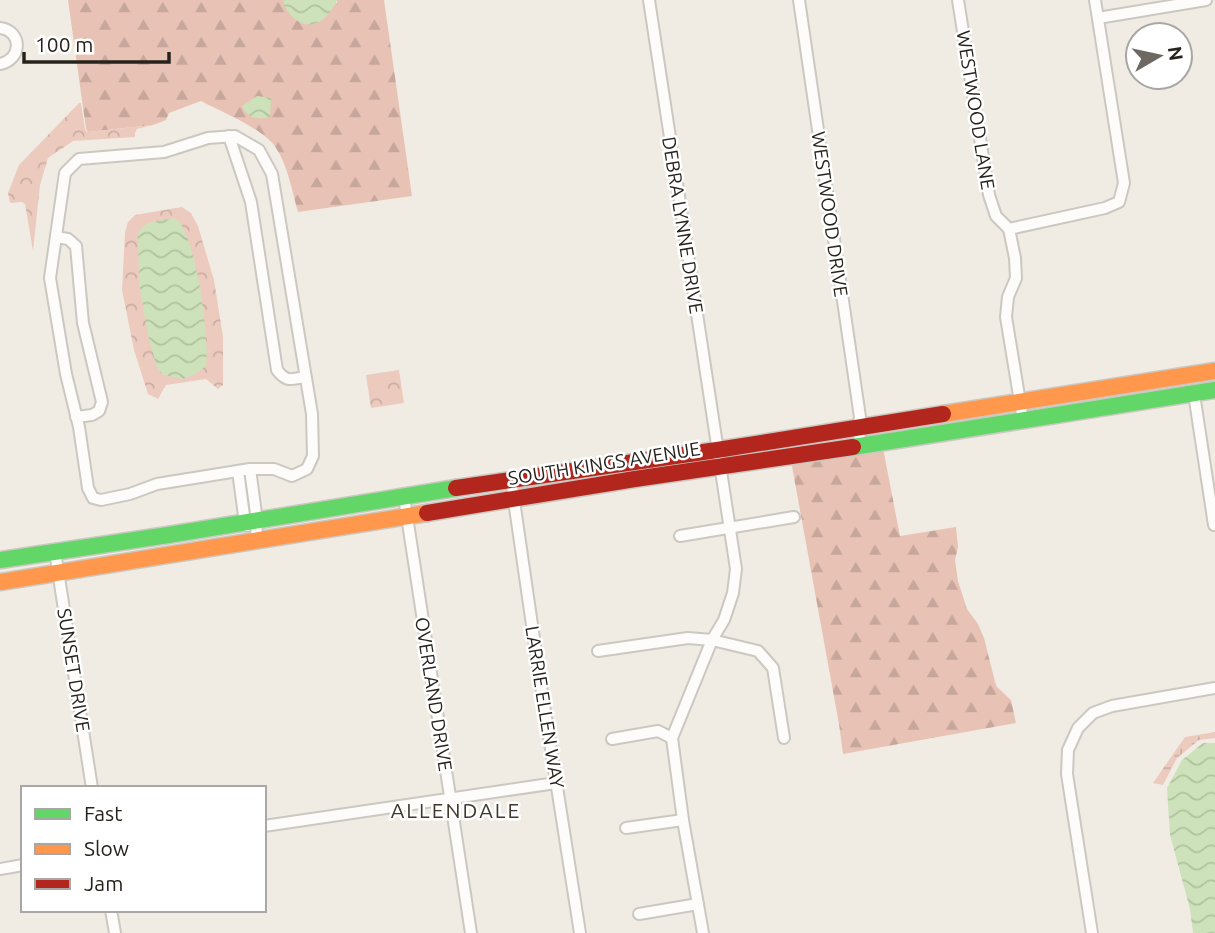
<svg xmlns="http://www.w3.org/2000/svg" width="1215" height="933" viewBox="0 0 1215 933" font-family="Ubuntu,sans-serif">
<defs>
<pattern id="forest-firs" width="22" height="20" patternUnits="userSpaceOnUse" patternTransform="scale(1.75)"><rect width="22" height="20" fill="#e8c3b5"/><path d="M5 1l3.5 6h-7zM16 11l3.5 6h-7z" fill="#c7a79b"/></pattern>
<pattern id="wetland-marsh" width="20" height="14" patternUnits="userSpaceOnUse" patternTransform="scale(1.75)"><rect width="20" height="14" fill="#eccbbe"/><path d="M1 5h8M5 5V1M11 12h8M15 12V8" fill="none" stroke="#caaea3"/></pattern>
<pattern id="park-crowns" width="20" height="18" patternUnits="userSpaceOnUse" patternTransform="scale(1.75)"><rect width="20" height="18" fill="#eccbbe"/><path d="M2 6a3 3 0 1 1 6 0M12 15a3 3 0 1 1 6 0" fill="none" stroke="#caaea3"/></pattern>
<pattern id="water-waves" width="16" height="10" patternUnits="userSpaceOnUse" patternTransform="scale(1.75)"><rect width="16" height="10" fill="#cde2ba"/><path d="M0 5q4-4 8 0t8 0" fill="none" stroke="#b0c29f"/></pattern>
</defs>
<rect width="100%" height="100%" fill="#f0ece3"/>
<g fill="url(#forest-firs)">
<path d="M68,0H284V6L337,3V0H384L412,196L298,212C292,191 288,166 276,148C264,129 222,112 201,101L169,113L166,120L153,125L88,132L86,129Z"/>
<polygon points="883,448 900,536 956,527 958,547 955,560 958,581 967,609 978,624 984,638 995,682 997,687 1011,700 1016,723 843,754 839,724 791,461"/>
</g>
<polygon fill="url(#wetland-marsh)" points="1215,732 1215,738 1199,740 1177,758 1163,785 1153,783 1185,737"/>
<g fill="url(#park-crowns)">
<polygon points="79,103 81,103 85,129 87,132 153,125 137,129 135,133 135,137 73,141 48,158 40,185 33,251 25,204 22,202 10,203 8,193 19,165"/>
<polygon points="182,207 191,213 198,226 214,280 223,337 223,385 218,389 206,379 166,385 158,399 148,394 134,350 122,290 125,232 128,222 135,215"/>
<polygon points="399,370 404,403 371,408 366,375"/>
</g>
<g fill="url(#water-waves)">
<path d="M284,0H337C330,16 314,33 296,20C291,16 287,10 284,6Z"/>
<path d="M257,96L271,98L270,117C257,120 248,118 242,106Z"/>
<path d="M175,218C196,231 210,341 206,366L197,373L183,379L164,375L157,368L148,335L139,283L138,235C143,220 160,221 175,218Z"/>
<polygon points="1203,743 1215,743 1215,933 1193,933 1190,909 1170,835 1167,788 1182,760"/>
</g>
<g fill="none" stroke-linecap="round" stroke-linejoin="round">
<g stroke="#cbc8c1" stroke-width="14">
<g id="street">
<polyline points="649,0 736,569 733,593 724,620 712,640 672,738 683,820 703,933"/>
<polyline points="799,0 860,417 858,427 861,446"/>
<polyline points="958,0 989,195 996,216 1009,229 1015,258 1016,278 1008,297 1006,317 1023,420"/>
<polyline points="1098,18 1206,0"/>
<path d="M0,28C23,31 22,60 0,64"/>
<path d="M229,136L251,202L277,370C287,383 291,379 305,377"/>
<polyline points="1009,229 1105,208 1119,202 1124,183 1095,0"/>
<polyline points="56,237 68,239 76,246 83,323 102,402 99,411 92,415 76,417"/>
<polyline points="1194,394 1214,525"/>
<polyline points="250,469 157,484 130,494 101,500 93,498 88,488 79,427 66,374 50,278 65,173 79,159 164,152 208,138 235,136 259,150 272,174 312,414 313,456 307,469 292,476 274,469 250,469 257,521 256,540"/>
<polyline points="238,471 245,523 247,526"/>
<polyline points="511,480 539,673 580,933"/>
<polyline points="404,497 471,933"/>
<polyline points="680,536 794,517"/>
<polyline points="55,552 92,788"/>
<polyline points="598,651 688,638 712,640 758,651 773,668 784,738"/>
<polyline points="612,739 658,731 672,738"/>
<polyline points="264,826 556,783"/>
<polyline points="626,828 683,820"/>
<polyline points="0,869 23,865"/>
<polyline points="111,910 115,933"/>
<polyline points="639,914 698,904"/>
<polyline points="1092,933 1067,774 1068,750 1078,728 1093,713 1112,706 1215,688"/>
</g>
</g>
<g stroke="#cbc8c1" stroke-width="19">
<g id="fast">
<polyline points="853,447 1215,390"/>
<polyline points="0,560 168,535 456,488"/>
</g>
</g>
<g stroke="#cbc8c1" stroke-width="19">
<g id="slow">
<polyline points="943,414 1215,371"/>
<polyline points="0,582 427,513"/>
</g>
</g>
<g stroke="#cbc8c1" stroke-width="19">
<g id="jam">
<polyline points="456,488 717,450 943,414"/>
<polyline points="427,513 635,479 853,447"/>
</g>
</g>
<use href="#street" stroke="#fdfcfb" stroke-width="10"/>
<use href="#fast" stroke="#63d668" stroke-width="16"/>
<use href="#slow" stroke="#ff974d" stroke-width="16"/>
<use href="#jam" stroke="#b3261e" stroke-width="16"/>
</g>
<g text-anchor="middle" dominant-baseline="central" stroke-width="5" stroke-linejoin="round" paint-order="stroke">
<g font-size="19" fill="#26231d" stroke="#fff">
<text transform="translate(976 110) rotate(81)">WESTWOOD LANE</text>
<text transform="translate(830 214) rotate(82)">WESTWOOD DRIVE</text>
<text transform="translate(683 225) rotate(81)">DEBRA LYNNE DRIVE</text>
<text transform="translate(604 463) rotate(-9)">SOUTH KINGS AVENUE</text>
<text transform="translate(74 670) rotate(81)">SUNSET DRIVE</text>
<text transform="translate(434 694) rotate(81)">OVERLAND DRIVE</text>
<text transform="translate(545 707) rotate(81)">LARRIE ELLEN WAY</text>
</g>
<g font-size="21" letter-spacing="2" fill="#3f392d" stroke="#fff">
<text x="456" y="810">ALLENDALE</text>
</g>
</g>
<rect x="21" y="786" width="245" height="126" fill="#ffffff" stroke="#a8a7a5" stroke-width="2"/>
<rect x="35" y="809" width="35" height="10" fill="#63d668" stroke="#a8a7a5" stroke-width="2"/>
<text x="84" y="821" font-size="21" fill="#26231d">Fast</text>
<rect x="35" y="844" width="35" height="10" fill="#ff974d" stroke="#a8a7a5" stroke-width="2"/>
<text x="84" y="856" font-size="21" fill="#26231d">Slow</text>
<rect x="35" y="879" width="35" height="10" fill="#b3261e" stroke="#a8a7a5" stroke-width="2"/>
<text x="84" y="891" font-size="21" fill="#26231d">Jam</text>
<g transform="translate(1159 56) rotate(81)"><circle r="33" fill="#ffffff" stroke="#a8a7a5" stroke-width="2"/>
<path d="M0-5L12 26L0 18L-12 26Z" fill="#6d6962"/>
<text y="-10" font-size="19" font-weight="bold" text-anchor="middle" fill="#26231d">N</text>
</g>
<path d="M24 52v10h145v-10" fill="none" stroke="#26231d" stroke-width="3.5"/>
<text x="35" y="52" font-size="21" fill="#26231d" stroke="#ffffff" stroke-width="5" paint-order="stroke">100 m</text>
</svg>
